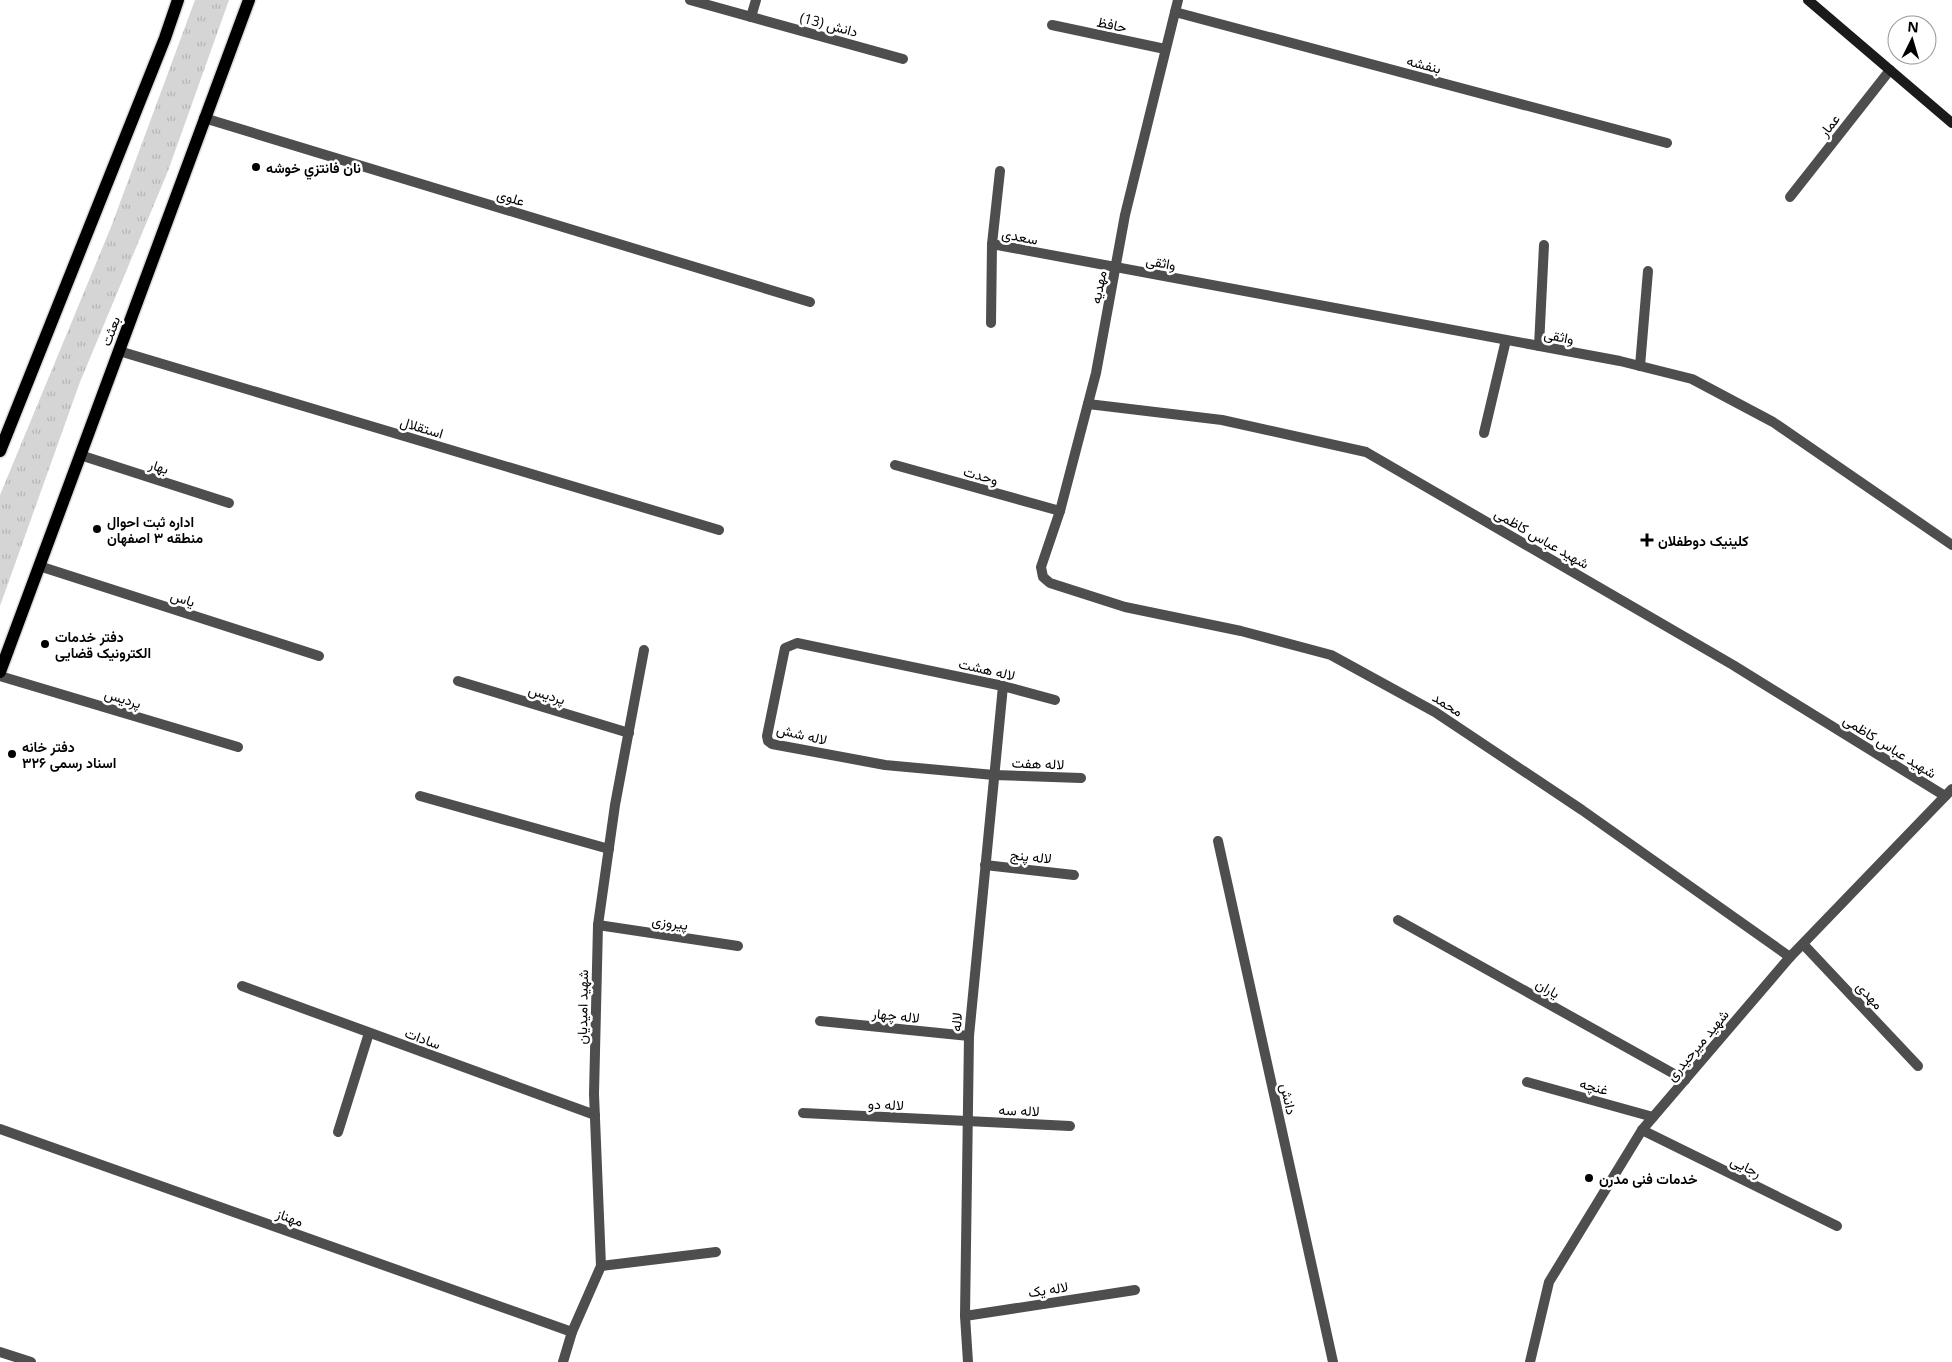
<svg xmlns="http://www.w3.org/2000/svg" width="1952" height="1362" viewBox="0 0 1952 1362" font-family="'Open Sans',Vazirmatn,sans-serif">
<defs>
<pattern id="grass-tufts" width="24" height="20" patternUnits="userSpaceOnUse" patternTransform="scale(1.25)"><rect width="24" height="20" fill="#d5d5d5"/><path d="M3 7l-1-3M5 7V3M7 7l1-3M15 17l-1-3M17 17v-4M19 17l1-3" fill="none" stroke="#b5b5b5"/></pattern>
</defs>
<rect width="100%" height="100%" fill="#fff"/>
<polygon fill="url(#grass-tufts)" points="195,0 229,0 168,171 80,382 0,606 0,495 111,227"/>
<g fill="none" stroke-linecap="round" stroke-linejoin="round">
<g stroke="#dbdbdb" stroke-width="15">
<g id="primary">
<polyline points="0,451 165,38 178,0"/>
<polyline points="0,672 249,0"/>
</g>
</g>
<polyline stroke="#4e4e4e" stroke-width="10" points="338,1132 369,1033"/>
<g stroke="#4e4e4e" stroke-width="10">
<polyline points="690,0 903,59"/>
<polyline points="1178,0 1125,215 1096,373 1060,511 1041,567 1043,577 1050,583 1125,607 1241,631 1331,655 1435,712 1582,810 1790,957"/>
<polyline points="1175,12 1667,143"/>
<polyline points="751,17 756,0"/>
<polyline points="1052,25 1165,49"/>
<polyline points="204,118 810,302"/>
<polyline points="1000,171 992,244 1620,361 1692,379 1773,422 1952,545"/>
<polyline points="1790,197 1890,70"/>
<polyline points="991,323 992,244"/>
<polyline points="1539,346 1544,245"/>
<polyline points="119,351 719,530"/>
<polyline points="1640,366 1648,271"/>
<polyline points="1088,404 1222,420 1366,452 1733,665 1945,796"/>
<polyline points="1484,433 1506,340"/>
<polyline points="80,455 229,503"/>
<polyline points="895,465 1060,511"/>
<polyline points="39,566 319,656"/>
<polyline points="0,676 238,747"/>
<polyline points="458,681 629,733"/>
<polyline points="1055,700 1003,686 797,643 785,648 767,736 768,741 772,744 885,765 994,775 1081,778"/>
<polyline points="420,796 609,849"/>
<polyline points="1218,841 1333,1362"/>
<polyline points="985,865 1074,875"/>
<polyline points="1398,920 1685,1080"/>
<polyline points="598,925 738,946"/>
<polyline points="1803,944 1918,1066"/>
<polyline points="242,986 595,1115"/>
<polyline points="820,1021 969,1036"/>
<polyline points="1527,1082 1653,1117"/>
<polyline points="803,1113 1070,1126"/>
<polyline points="0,1129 572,1332"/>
<polyline points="1642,1130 1837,1226"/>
<polyline points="601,1266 716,1252"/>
<polyline points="965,1316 1135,1290"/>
<polyline points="0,1352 31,1362"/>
<polyline points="563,1362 572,1332 601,1266 594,1094 598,925 615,805 644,650"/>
<polyline points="968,1362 965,1316 969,1036 1003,686"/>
<polyline points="1530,1362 1549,1282 1642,1130 1790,957 1952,789"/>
</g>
<polyline stroke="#1b1b1b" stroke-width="10" points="1808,0 1952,123"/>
<use href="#primary" stroke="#000" stroke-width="12"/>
</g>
<g fill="#000" stroke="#fff" stroke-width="2">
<circle cx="256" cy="167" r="5"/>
<circle cx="97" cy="529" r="5"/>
<path d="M1644.5 532.5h5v5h5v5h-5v5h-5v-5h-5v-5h5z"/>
<circle cx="45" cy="644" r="5"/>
<circle cx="12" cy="754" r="5"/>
<circle cx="1589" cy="1178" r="5"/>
</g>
<g text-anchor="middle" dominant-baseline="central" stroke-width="5" stroke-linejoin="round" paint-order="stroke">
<g font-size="14" fill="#000" stroke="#fff">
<text transform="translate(829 24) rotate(15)">دانش (13)</text>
<text transform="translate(1112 24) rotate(12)">حافظ</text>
<text transform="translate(1424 64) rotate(15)">بنفشه</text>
<text transform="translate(1829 125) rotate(-52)">عمار</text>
<text transform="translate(511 197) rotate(17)">علوی</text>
<text transform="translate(1020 236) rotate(11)">سعدی</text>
<text transform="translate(1161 262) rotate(10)">واثقی</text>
<text transform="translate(1098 287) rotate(-79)">مهدیه</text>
<text transform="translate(110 331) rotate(-70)">بعثت</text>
<text transform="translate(1559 336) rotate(11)">واثقی</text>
<text transform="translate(422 427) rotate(17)">استقلال</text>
<text transform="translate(159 466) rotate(18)">بهار</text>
<text transform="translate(981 475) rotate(16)">وحدت</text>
<text transform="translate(1542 538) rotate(30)">شهید عباس کاظمی</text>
<text transform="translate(183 598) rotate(18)">یاس</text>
<text transform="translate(987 669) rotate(13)">لاله هشت</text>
<text transform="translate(547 694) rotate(17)">پردیس</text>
<text transform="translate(123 698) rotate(17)">پردیس</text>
<text transform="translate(1448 704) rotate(32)">محمد</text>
<text transform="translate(802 734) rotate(13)">لاله شش</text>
<text transform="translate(1890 746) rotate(32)">شهید عباس کاظمی</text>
<text transform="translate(1038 763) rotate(2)">لاله هفت</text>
<text transform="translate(1031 856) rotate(6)">لاله پنج</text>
<text transform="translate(670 922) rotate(8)">پیروزی</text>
<text transform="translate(1548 988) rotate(29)">یاران</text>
<text transform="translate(1870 995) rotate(47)">مهدی</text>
<text transform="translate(582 1007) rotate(-89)">شهید امیدیان</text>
<text transform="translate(896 1015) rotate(6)">لاله چهار</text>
<text transform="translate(956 1022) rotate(-85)">لاله</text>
<text transform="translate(423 1038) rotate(20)">سادات</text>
<text transform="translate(1697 1045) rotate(-50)">شهید میرحیدری</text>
<text transform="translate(1594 1086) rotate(15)">غنچه</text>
<text transform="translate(1289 1099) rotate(78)">دانش</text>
<text transform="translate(886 1104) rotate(3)">لاله دو</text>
<text transform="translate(1019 1110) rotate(2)">لاله سه</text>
<text transform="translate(1746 1166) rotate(26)">رجایی</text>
<text transform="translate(290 1217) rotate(20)">مهناز</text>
<text transform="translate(1048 1289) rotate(-9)">لاله یک</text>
</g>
<g font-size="14" font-weight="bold" fill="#000" stroke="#fff" text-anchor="start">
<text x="266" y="167">نان فانتزي خوشه</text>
<text x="107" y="521">اداره ثبت احوال<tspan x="107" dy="16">منطقه ۳ اصفهان</tspan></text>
<text x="1658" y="540">کلینیک دوطفلان</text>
<text x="55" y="636">دفتر خدمات<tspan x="55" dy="16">الکترونیک قضایی</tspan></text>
<text x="22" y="746">دفتر خانه<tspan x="22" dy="16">اسناد رسمی ۳۲۶</tspan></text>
<text x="1599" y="1178">خدمات فنی مدرن</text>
</g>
</g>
<g transform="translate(1912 40) rotate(5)"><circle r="24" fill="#ffffff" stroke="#999999"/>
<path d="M0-4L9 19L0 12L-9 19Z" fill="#000000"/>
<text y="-8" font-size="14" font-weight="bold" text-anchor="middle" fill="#000000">N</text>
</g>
</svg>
